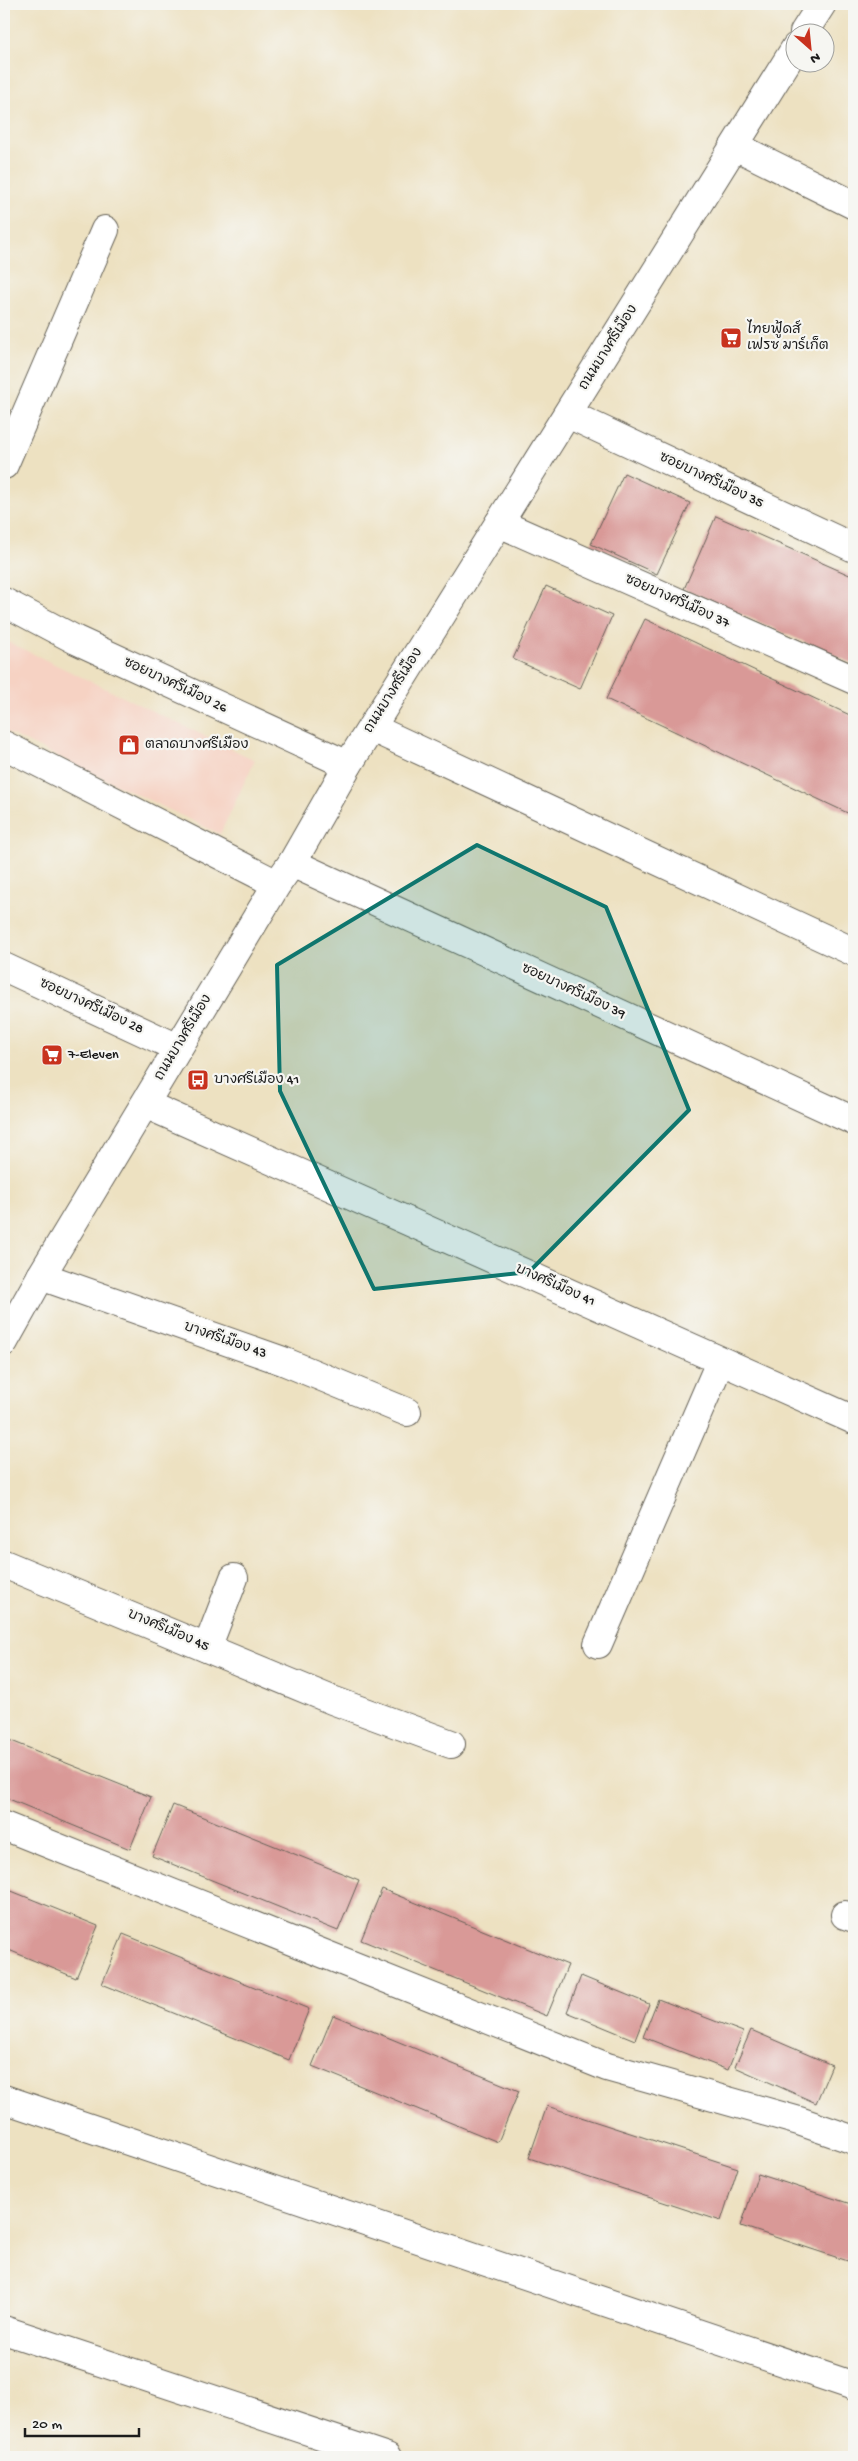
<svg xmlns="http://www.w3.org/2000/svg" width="858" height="2461" viewBox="0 0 858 2461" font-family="'Gochi Hand','Playpen Sans Thai',sans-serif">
<rect width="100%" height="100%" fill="#f6f6f2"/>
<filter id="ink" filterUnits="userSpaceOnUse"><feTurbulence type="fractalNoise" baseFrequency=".02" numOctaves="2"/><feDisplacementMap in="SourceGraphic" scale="10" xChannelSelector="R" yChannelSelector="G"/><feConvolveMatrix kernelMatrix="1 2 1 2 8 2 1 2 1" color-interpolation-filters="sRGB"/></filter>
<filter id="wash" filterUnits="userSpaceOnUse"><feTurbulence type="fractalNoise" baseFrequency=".0096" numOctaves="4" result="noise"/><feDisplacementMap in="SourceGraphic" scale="20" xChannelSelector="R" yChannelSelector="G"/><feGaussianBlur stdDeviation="1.12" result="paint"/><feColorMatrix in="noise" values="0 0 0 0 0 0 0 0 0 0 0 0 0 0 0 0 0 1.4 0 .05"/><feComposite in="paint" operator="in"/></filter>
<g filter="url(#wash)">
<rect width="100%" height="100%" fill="#ede1c1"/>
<polygon fill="#f6d2c3" points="4,640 255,760 220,834 4,731"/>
<g id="blocks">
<g fill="#d99997">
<polygon points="624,473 690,503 657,574 591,544"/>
<polygon points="716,516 854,577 854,664 684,589"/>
<polygon points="546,586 612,616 580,689 513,659"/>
<polygon points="645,619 854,717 854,816 606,699"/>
<polygon points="4,1738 151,1797 130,1849 4,1797"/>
<polygon points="173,1805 359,1880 338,1931 152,1856"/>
<polygon points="4,1888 98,1926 76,1978 4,1948"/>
<polygon points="382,1889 568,1965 547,2016 361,1940"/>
<polygon points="123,1934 309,2009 289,2060 102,1984"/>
<polygon points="581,1976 649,2004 635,2040 567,2012"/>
<polygon points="658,1999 743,2032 728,2070 643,2037"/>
<polygon points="333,2015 519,2091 498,2142 312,2066"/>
<polygon points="751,2030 832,2065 816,2103 735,2067"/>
<polygon points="547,2106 738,2168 721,2221 529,2158"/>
<polygon points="758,2174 854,2205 854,2263 741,2226"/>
</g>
</g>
</g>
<g filter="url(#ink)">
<use href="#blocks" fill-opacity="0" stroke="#656156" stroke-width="1"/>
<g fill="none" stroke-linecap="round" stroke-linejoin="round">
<g stroke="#656156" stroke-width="30">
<g id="minor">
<polyline points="735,146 854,205"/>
<polyline points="568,414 854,548"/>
<polyline points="4,465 105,230"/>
<polyline points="499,523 854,680"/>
<polyline points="4,602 76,640 348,765"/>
<polyline points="372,728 854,952"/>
<polyline points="4,745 277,884"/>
<polyline points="292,863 854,1121"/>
<polyline points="4,967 178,1048"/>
<polyline points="145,1104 854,1420"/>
<polyline points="41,1276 283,1361 407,1412"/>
<polyline points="4,1564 332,1700 451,1744"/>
<polyline points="598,1644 720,1362"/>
<polyline points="207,1648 234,1578"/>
<polyline points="4,1826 607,2067 799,2121 854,2140"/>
<polyline points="845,1915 854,1918"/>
<polyline points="4,2099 854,2386"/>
<polyline points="4,2330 387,2457"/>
</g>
</g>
<g stroke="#656156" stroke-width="30">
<g id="tertiary">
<polyline points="804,32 822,4"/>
<polyline points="4,1342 41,1276 277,884 292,863 348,765 796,47"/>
</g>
</g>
<use href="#minor" stroke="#fff" stroke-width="28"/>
<use href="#tertiary" stroke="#fff" stroke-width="28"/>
</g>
</g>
<path fill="#0f766e" fill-opacity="0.2" stroke="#0f766e" stroke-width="4" stroke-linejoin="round" d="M477,845L606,907L689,1110L529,1272L374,1289L280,1091L277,965Z"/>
<defs>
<g id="supermarket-square" transform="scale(1.125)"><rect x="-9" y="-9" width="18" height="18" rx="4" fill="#c8321e" stroke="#f6f6f2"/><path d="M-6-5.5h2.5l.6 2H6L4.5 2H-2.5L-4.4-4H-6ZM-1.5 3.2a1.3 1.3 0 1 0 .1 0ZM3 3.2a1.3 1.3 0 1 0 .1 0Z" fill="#fff"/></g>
<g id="shop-square" transform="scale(1.125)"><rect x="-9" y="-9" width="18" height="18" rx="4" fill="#c8321e" stroke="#f6f6f2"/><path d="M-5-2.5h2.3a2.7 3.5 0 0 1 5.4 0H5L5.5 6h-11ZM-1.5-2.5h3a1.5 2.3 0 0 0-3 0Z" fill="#fff"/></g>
<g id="bus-square" transform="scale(1.125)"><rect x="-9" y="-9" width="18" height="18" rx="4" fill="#c8321e" stroke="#f6f6f2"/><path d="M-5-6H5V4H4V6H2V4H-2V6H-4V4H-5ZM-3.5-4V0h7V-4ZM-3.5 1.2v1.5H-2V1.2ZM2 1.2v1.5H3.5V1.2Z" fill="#fff"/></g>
</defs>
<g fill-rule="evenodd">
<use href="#supermarket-square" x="731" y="338"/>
<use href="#shop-square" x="129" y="745"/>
<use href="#supermarket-square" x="52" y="1055"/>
<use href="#bus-square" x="198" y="1080"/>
</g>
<g text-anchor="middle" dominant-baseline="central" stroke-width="4.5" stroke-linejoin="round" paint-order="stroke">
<g font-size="14" fill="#1c1c1c" stroke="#f6f6f2" text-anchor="start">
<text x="747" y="330">ไทยฟู้ดส์<tspan x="747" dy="16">เฟรซ มาร์เก็ต</tspan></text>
<text x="145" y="745">ตลาดบางศรีเมือง</text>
<text x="68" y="1055">7-Eleven</text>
<text x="214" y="1080">บางศรีเมือง 41</text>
</g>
<g font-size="14" fill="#1c1c1c" stroke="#f6f6f2">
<text transform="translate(609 348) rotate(-58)">ถนนบางศรีเมือง</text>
<text transform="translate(711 481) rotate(25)">ซอยบางศรีเมือง 35</text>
<text transform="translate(677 602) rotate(24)">ซอยบางศรีเมือง 37</text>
<text transform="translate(175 686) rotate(25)">ซอยบางศรีเมือง 26</text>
<text transform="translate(394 691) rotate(-58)">ถนนบางศรีเมือง</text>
<text transform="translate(573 992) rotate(25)">ซอยบางศรีเมือง 39</text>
<text transform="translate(91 1007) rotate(25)">ซอยบางศรีเมือง 28</text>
<text transform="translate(184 1038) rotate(-59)">ถนนบางศรีเมือง</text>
<text transform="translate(555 1286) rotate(24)">บางศรีเมือง 41</text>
<text transform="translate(225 1341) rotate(19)">บางศรีเมือง 43</text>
<text transform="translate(168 1631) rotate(23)">บางศรีเมือง 45</text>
</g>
</g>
<rect width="858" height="2461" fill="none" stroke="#f6f6f2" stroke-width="20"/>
<g transform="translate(810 48) rotate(153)"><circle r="24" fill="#f6f6f2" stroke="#9f9f9c"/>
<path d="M0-4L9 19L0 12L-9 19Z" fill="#c8321e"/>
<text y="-8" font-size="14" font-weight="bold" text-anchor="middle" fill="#1c1c1c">N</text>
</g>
<path d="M25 2428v8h114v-8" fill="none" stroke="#1c1c1c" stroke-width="2.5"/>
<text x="32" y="2428" font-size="15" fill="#1c1c1c" stroke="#f6f6f2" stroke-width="4" paint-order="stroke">20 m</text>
</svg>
